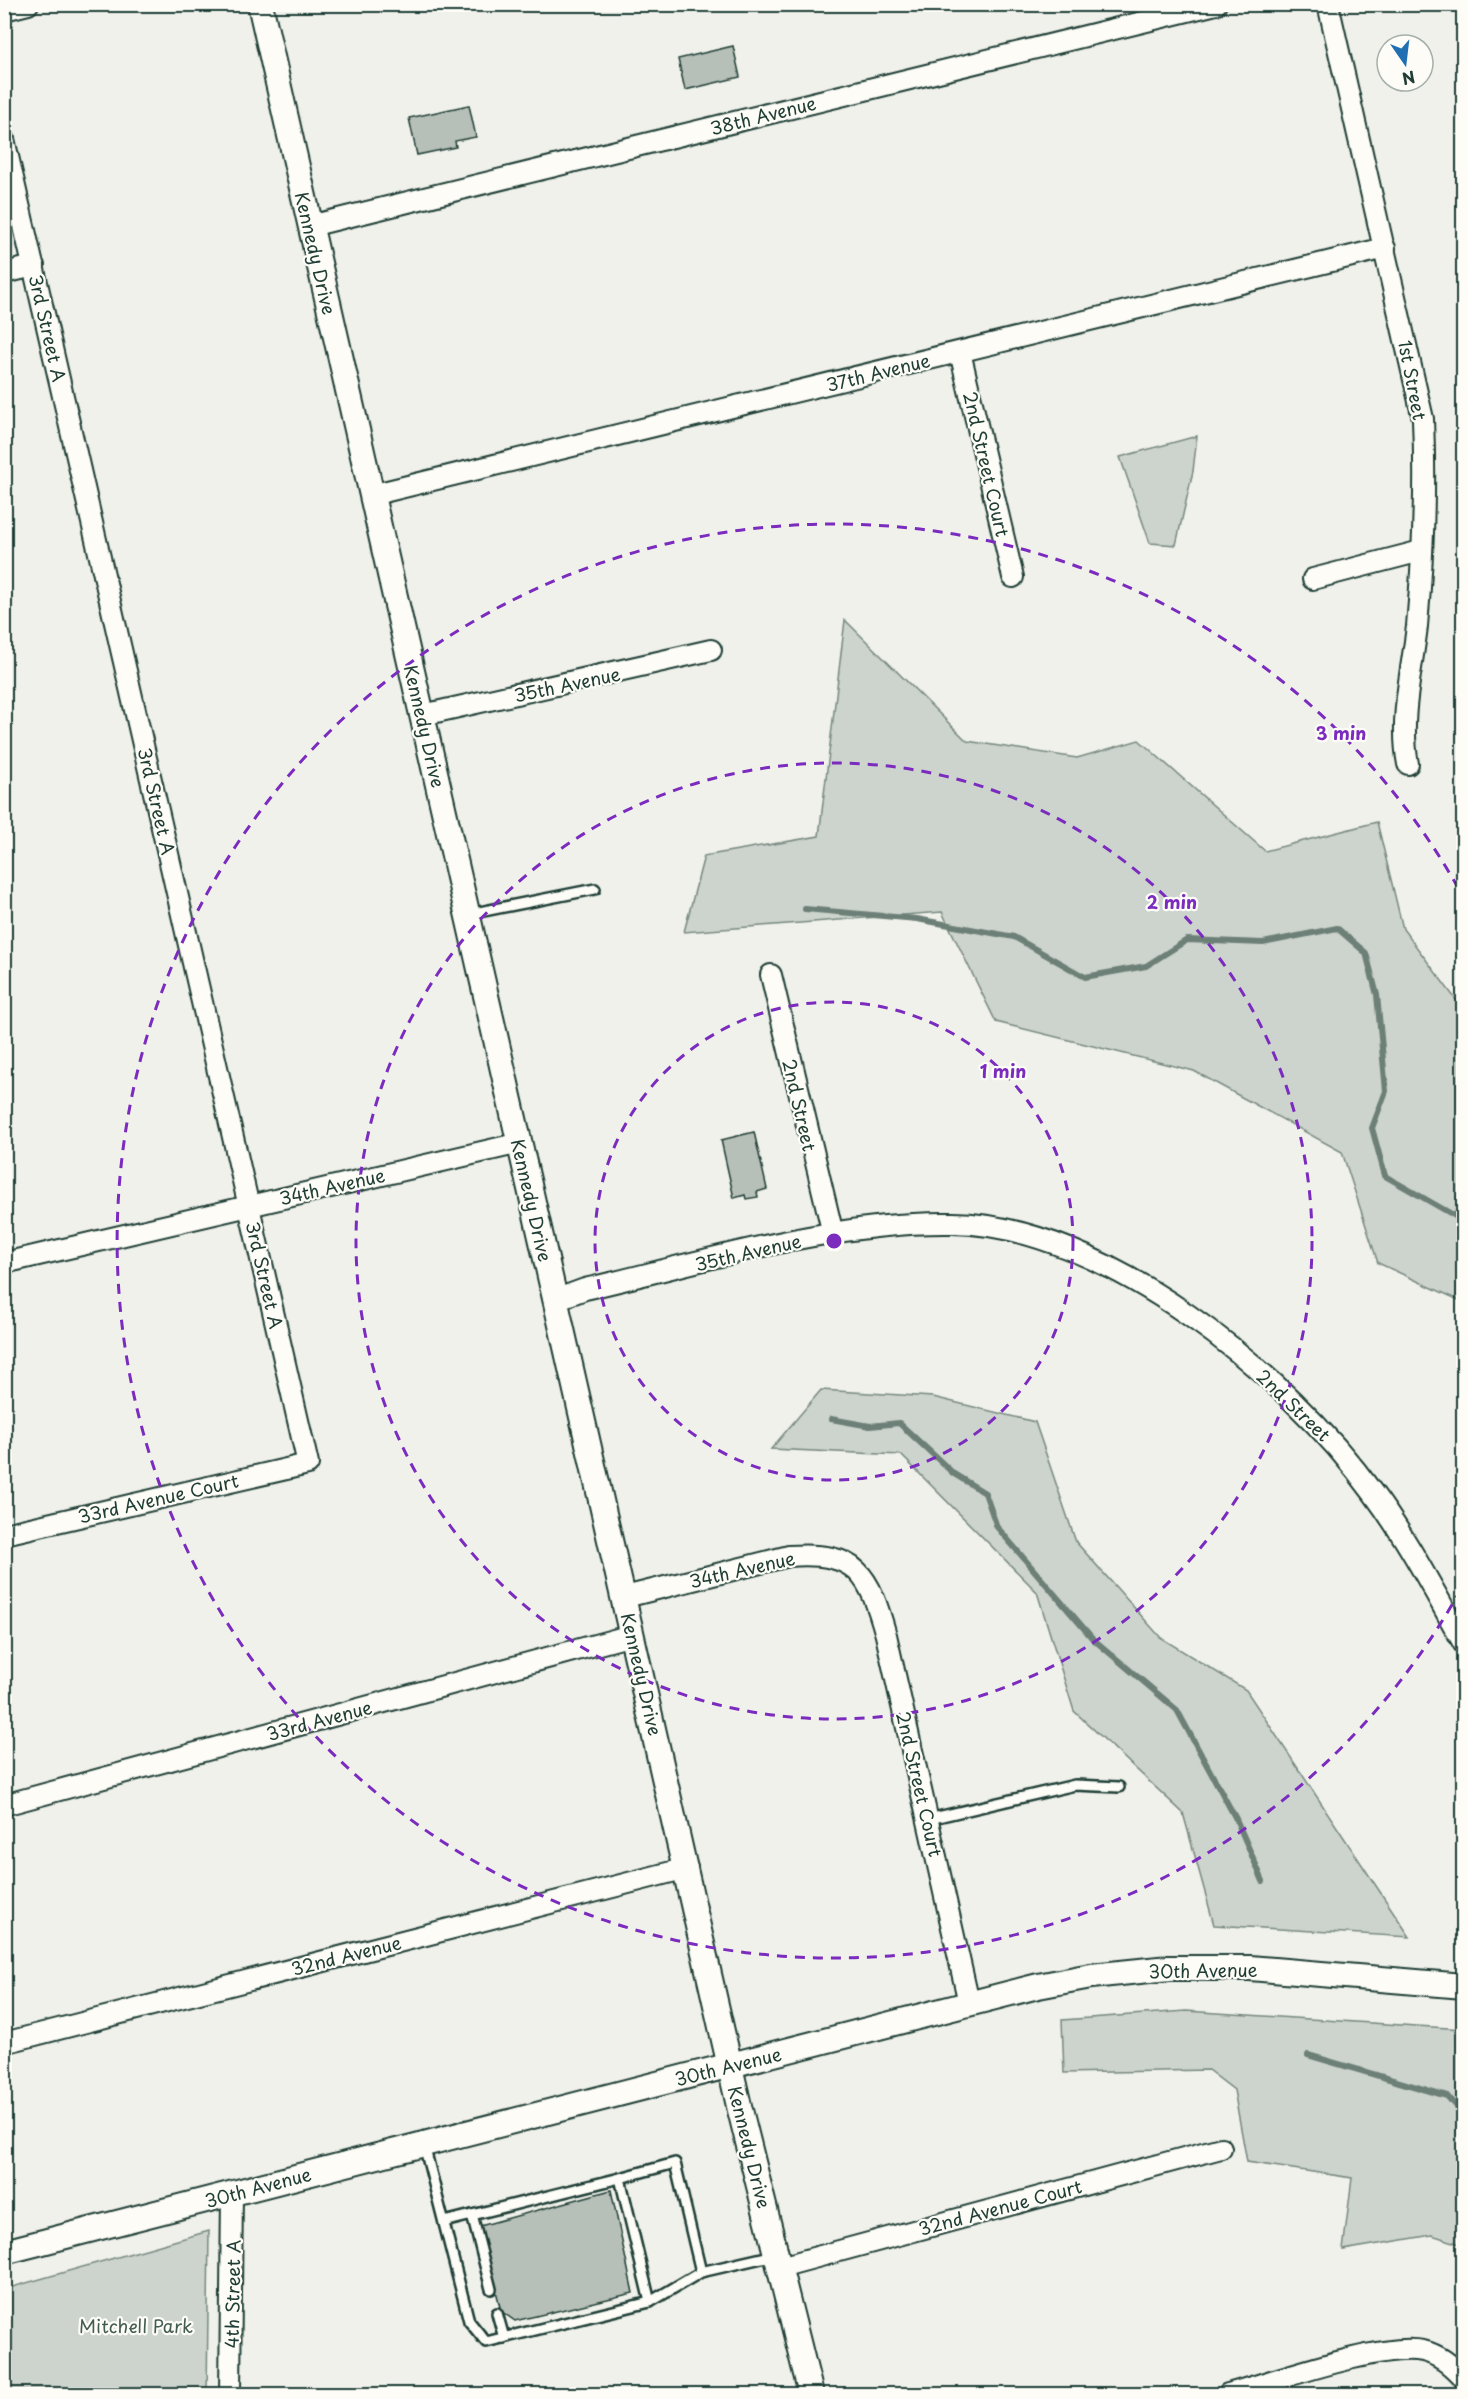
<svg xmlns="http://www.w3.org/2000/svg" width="1468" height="2399" viewBox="0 0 1468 2399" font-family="'Playpen Sans',sans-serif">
<rect width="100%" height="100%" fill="#f0f1eb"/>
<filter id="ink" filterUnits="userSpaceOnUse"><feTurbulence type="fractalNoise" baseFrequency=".0167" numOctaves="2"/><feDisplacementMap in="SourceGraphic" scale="12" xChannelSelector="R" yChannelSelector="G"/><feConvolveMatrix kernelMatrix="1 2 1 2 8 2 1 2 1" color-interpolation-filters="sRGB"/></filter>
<g filter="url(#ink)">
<g fill="#cdd3cd" stroke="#768880" stroke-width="1.5">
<polygon points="1197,436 1193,471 1176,545 1150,543 1120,457"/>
<polygon points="845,620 967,741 1077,758 1139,740 1265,851 1377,822 1403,929 1463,1009 1463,1302 1378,1263 1342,1152 1194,1071 996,1022 942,912 684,932 704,856 819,836"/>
<polygon points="821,1390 933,1397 1035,1422 1076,1542 1161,1638 1246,1690 1410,1937 1214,1925 1183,1813 1074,1711 1037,1592 901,1455 771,1449"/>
<polygon points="1186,2011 1463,2029 1463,2245 1432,2235 1343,2250 1352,2178 1247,2162 1234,2090 1208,2070 1064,2073 1062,2020"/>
<polygon points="209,2231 207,2394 5,2394 5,2289"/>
</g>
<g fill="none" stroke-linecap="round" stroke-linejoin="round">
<g stroke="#6c8077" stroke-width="6">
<polyline points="805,909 917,919 1014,937 1085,977 1146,966 1187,940 1263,943 1337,928 1366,953 1377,995 1386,1091 1372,1128 1385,1176 1464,1221"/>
<polyline points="831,1419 870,1426 899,1423 954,1474 985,1493 997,1527 1093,1639 1177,1710 1236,1819 1263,1881"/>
<polyline points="1308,2055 1447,2096 1464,2116"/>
</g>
</g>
<g fill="#b6bfb8" stroke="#1f3d34" stroke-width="1.5">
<polygon points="733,46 740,77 685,90 678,59"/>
<polygon points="469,105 476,137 455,141 456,147 417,155 409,118"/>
<polygon points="754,1132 767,1189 757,1192 758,1197 746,1199 745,1195 734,1198 721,1140"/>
<polygon points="611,2190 633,2293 515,2321 501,2311 480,2226"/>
</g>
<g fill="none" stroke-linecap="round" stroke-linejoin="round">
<g stroke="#1f3d34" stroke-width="14">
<g id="service">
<polyline points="469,914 595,889"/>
<polyline points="929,1819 1075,1785 1119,1787"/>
<polyline points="424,2145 469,2321 486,2342 650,2302"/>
<polyline points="472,2215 491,2289"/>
<polyline points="444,2222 620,2178"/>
<polyline points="701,2272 675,2163 620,2178 650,2302 701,2272 775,2255"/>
<polyline points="497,2313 504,2338"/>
</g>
</g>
<g stroke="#1f3d34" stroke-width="24">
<g id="minor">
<path d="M1328,4L1423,419C1426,488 1423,558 1417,626C1412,671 1399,719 1408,764"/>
<polyline points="4,10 28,4"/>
<polyline points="4,139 308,1464 9,1533"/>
<polyline points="310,226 1216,4"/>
<polyline points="4,273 34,266"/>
<polyline points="960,352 1013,577"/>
<polyline points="371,495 1385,248"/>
<polyline points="1313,579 1421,551"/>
<polyline points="423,715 711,650"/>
<polyline points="771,975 833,1234"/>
<polyline points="4,1263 520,1143"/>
<path d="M555,1300L585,1289C703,1262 831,1221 953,1223C1104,1225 1288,1375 1373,1493C1408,1540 1435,1593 1464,1644"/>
<path d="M625,1597L789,1556C858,1551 869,1575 886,1635L969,2003"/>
<polyline points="4,1805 632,1635"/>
<polyline points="4,2043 687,1868"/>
<polyline points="780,2267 1221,2148"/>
<polyline points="230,2394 232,2193"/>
<path d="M1228,2394C1272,2382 1383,2342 1423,2351C1440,2355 1453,2366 1464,2379"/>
</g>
</g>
<g stroke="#1f3d34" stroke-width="28">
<g id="tertiary">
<polyline points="260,4 739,2106 811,2394"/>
<polyline points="4,2252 1038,1986 1091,1976 1169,1968 1250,1968 1464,1986"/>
</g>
</g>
<use href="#service" stroke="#fdfcf7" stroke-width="9"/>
<use href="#minor" stroke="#fdfcf7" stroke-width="20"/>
<use href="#tertiary" stroke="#fdfcf7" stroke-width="24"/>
</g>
</g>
<g fill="none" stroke="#7b2cbf" stroke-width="3" stroke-dasharray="10 8">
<circle cx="834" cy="1241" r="239"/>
<circle cx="834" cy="1241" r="478"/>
<path d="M1461 1589A717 717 0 1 1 1461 893"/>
</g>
<g text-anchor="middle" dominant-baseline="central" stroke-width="4.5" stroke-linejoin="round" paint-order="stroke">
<g font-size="18" fill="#1f3d34" stroke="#fdfcf7">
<text transform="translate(763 115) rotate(-14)">38th Avenue</text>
<text transform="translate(316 253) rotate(77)">Kennedy Drive</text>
<text transform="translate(48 328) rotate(77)">3rd Street A</text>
<text transform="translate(878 372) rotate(-14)">37th Avenue</text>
<text transform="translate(1413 380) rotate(79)">1st Street</text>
<text transform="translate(987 464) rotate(77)">2nd Street Court</text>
<text transform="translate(567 684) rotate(-12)">35th Avenue</text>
<text transform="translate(425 726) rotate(77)">Kennedy Drive</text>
<text transform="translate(157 801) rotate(77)">3rd Street A</text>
<text transform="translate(800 1105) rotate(77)">2nd Street</text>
<text transform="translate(332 1186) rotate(-13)">34th Avenue</text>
<text transform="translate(532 1200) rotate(77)">Kennedy Drive</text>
<text transform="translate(748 1252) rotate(-13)">35th Avenue</text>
<text transform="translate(265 1275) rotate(77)">3rd Street A</text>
<text transform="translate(1294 1405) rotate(44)">2nd Street</text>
<text transform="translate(158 1498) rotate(-13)">33rd Avenue Court</text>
<text transform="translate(742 1569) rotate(-13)">34th Avenue</text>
<text transform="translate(642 1674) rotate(77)">Kennedy Drive</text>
<text transform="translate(319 1720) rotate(-15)">33rd Avenue</text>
<text transform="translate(920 1784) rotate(77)">2nd Street Court</text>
<text transform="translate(346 1955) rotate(-14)">32nd Avenue</text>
<text transform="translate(1203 1970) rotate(-1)">30th Avenue</text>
<text transform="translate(728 2066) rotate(-14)">30th Avenue</text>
<text transform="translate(750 2147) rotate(76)">Kennedy Drive</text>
<text transform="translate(258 2187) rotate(-15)">30th Avenue</text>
<text transform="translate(1000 2207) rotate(-15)">32nd Avenue Court</text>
<text transform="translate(232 2294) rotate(-89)">4th Street A</text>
</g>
<g font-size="18" fill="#425b53" stroke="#fdfcf7">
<text x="136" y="2325">Mitchell Park</text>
</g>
</g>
<circle cx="834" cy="1241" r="9" fill="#7b2cbf" stroke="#fdfcf7" stroke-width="3"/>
<g font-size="18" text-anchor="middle" font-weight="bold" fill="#7b2cbf" stroke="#fdfcf7" stroke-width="4.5" stroke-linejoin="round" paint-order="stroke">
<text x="1341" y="740">3 min</text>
<text x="1172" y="909">2 min</text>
<text x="1003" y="1078">1 min</text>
</g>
<rect width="1468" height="2399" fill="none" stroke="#fdfcf7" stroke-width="24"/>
<rect x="12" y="12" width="1444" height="2375" fill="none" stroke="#1f3d34" stroke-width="2" filter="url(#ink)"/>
<g transform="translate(1405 63) rotate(166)"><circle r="28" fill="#fdfcf7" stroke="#a4b0a9" stroke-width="1.5"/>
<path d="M0-4.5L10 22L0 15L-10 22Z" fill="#1f6fb2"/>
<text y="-9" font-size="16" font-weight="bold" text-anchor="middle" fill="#1f3d34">N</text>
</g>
</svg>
